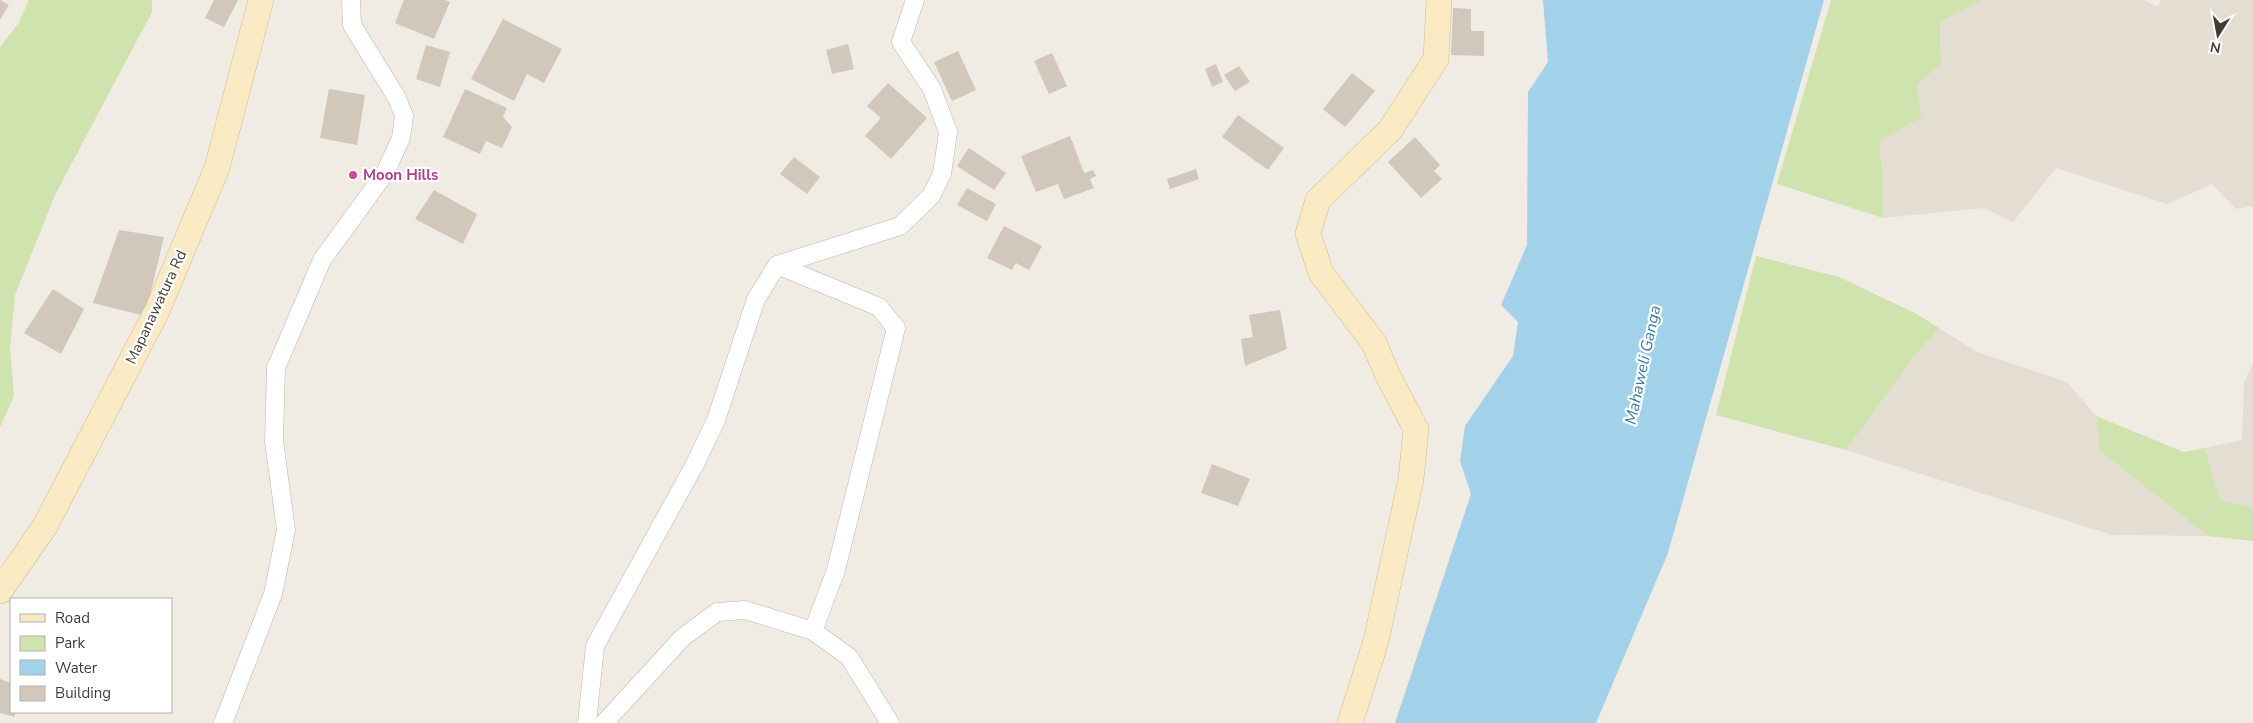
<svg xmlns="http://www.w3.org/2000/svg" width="2253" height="723" viewBox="0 0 2253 723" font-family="'Nunito Sans',sans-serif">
<rect width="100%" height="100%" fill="#f0ece3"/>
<g fill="#e4ddd2">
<polygon points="1982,0 2144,0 2157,7 2161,0 2253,0 2253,206 2236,209 2212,184 2167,204 2056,168 2013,222 1984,208 1883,218 1883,175 1879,142 1922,117 1917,84 1941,65 1940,22"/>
<polygon points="1939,328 1977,352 2067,382 2096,416 2100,451 2208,536 2112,535 1846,450 1914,357"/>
<polygon points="2253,363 2253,507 2221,502 2204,448 2242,440 2244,383"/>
</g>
<g fill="#cee3ae">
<polygon points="29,0 152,0 152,12 55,195 15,295 10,348 14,396 0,427 0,47 18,24"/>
<polygon points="1831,0 1982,0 1940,22 1941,65 1917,84 1922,117 1879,142 1883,175 1883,218 1777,184"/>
<polygon points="1756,256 1839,277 1917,314 1939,328 1914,357 1846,450 1716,415"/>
<polygon points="2096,416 2184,452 2204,448 2221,501 2253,507 2253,541 2208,536 2100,451"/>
</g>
<polygon fill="#a2d1ea" points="1543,0 1824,0 1668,553 1596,723 1395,723 1471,494 1460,461 1465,426 1513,356 1518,322 1501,305 1527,245 1528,92 1548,62"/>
<g fill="#d1c7ba">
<polygon points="0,0 9,5 0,20"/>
<polygon points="214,0 238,0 224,27 205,18"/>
<polygon points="404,0 445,0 450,2 434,39 395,23"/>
<polygon points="1453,8 1471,9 1471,31 1484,31 1484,56 1451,55"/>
<polygon points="503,19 562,49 544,83 527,74 514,101 471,79"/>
<polygon points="848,44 854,69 832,74 826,50"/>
<polygon points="426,45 450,52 440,87 416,79"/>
<polygon points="958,51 976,90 952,101 934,62"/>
<polygon points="1052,53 1067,86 1049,94 1034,61"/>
<polygon points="1216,64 1223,82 1212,87 1205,69"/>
<polygon points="1239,66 1250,82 1235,91 1224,75"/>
<polygon points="1352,73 1375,91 1345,127 1323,109"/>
<polygon points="888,83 927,118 891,159 865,136 881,118 867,106"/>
<polygon points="329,89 365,95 357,145 320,138"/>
<polygon points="465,89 507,108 503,117 512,127 502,148 486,141 480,154 443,137"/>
<polygon points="1238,115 1284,148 1268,170 1222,137"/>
<polygon points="1070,136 1084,173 1093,170 1096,176 1090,179 1094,188 1064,199 1058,184 1036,192 1021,156"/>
<polygon points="1415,137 1440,165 1434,171 1442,179 1421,198 1388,162"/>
<polygon points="969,148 1006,173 994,190 957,166"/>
<polygon points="794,157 820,177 807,194 780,174"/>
<polygon points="1196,169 1199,179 1170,189 1167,179"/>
<polygon points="967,188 996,204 987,221 957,205"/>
<polygon points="434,190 477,214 463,244 415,219"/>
<polygon points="1004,226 1042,246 1029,270 1016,263 1012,270 987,258"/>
<polygon points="119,230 164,237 145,316 93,303"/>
<polygon points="53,289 84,309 61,354 24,333"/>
<polygon points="1280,310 1287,349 1245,366 1241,339 1253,337 1249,315"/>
<polygon points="1212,464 1250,479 1238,506 1201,493"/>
<polygon points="0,679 11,683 11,712 16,712 14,717 0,713"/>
</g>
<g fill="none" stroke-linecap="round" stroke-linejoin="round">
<g stroke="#beb6aa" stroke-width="19">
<g id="street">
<polyline points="777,265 879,307 896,328 836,570 813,631"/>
<polyline points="223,723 273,594 286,530 274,441 276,368 322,260 385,173 401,138 404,116 397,98 352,25 351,0"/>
<polyline points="587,723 595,646 695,464 716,420 756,299 777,265 900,226 931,196 942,174 948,132 932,89 901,42 915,0"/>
<polyline points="604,723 682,638 717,612 745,610 813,631 849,657 890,723"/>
</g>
</g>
<g stroke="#cebc96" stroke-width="26">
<g id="secondary">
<polyline points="0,591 45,526 157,311 217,168 261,0"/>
<polyline points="1350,723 1376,641 1411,479 1416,429 1387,374 1374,343 1321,273 1308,234 1318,200 1390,130 1436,59 1439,0"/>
</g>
</g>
<use href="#street" stroke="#fff" stroke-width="18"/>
<use href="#secondary" stroke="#faeac3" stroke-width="25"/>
</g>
<circle fill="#d1479c" stroke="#fff" stroke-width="2" cx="353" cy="175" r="5"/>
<g text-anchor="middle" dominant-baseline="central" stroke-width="4.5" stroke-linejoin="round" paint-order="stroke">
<g font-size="15" font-weight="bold" fill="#b23c85" stroke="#fff" text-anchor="start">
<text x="363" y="175">Moon Hills</text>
</g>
<g font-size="15" fill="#423c34" stroke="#fff">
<text transform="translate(156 307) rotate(-65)">Mapanawatura Rd</text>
</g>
<g font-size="16" font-style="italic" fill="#357ca5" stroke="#fff">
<text transform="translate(1643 365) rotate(-78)">Mahaweli Ganga</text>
</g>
</g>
<rect x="10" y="598" width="162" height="115" fill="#ffffff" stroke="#b3b1ae"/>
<rect x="20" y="614" width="25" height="8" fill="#faeac3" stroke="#b3b1ae"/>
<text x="55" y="623" font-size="15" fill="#423c34">Road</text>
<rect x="20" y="636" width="25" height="15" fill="#cee3ae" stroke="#b3b1ae"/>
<text x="55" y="648" font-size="15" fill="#423c34">Park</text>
<rect x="20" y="660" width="25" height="15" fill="#a2d1ea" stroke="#b3b1ae"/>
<text x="55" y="673" font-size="15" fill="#423c34">Water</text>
<rect x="20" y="686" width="25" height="15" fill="#d1c7ba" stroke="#b3b1ae"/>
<text x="55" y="698" font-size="15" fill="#423c34">Building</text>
<g transform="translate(2218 35) rotate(191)" stroke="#ffffff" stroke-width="4" paint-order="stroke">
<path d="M0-4L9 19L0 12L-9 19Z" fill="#423c34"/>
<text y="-8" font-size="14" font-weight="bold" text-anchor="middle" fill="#423c34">N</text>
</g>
</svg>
